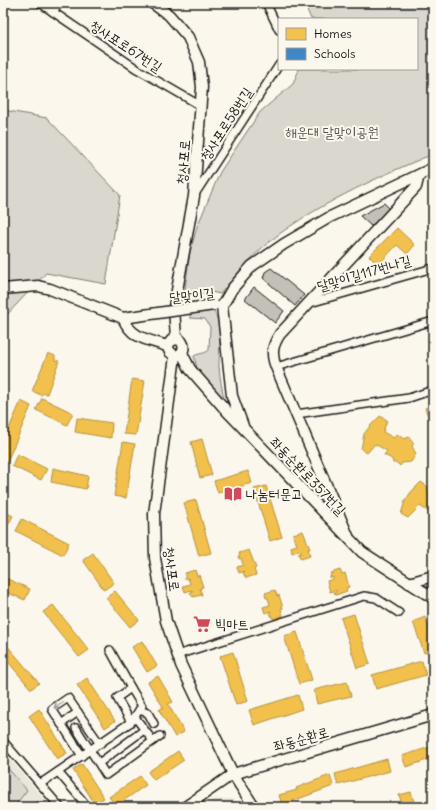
<svg xmlns="http://www.w3.org/2000/svg" width="436" height="810" viewBox="0 0 436 810" font-family="Delius,'Poor Story',sans-serif">
<rect width="100%" height="100%" fill="#fbf7ec"/>
<filter id="ink" filterUnits="userSpaceOnUse"><feTurbulence type="fractalNoise" baseFrequency=".025" numOctaves="2"/><feDisplacementMap in="SourceGraphic" scale="8" xChannelSelector="R" yChannelSelector="G"/><feConvolveMatrix kernelMatrix="1 2 1 2 8 2 1 2 1" color-interpolation-filters="sRGB"/></filter>
<g filter="url(#ink)">
<g fill="#eae6dc">
<polygon points="3,751 51,807 3,807"/>
<polygon points="215,799 233,799 241,807 202,807"/>
</g>
<g fill="#dad7ce" stroke="#7b7a75">
<path d="M304,3H433V154C379,176 307,209 263,247C247,261 234,278 220,294L211,292L184,296L190,252L197,227L220,172L260,112L293,84L299,69H417V19H311Z"/>
<polygon points="3,110 47,118 120,195 106,284 46,273 3,319"/>
<path d="M213,311C223,323 219,352 219,367C220,378 222,389 224,399L198,372L194,356C199,353 205,354 209,350L210,327L205,319L190,318V314Z"/>
<polygon points="3,763 27,790 14,807 3,807"/>
</g>
<g fill="#f2c14e" stroke="#b2903f">
<polygon points="397,228 415,245 407,254 397,245 378,265 369,256"/>
<polygon points="48,353 55,356 55,360 59,361 47,394 44,393 41,395 32,391"/>
<polygon points="132,379 145,381 136,435 124,434"/>
<polygon points="42,398 73,413 67,425 36,410"/>
<polygon points="21,401 31,406 7,462 3,460 3,442"/>
<polygon points="433,406 433,421 430,422 425,408"/>
<polygon points="380,416 387,420 383,432 394,438 397,434 404,439 409,437 411,441 414,443 412,446 416,454 411,462 402,463 400,466 397,463 393,463 392,459 384,455 387,451 375,444 367,453 361,449 364,434 370,426"/>
<polygon points="77,418 112,423 111,438 75,432"/>
<polygon points="202,439 212,475 200,478 191,442"/>
<polygon points="123,442 135,444 126,498 114,496"/>
<polygon points="17,454 47,469 41,480 12,466"/>
<polygon points="53,468 88,476 86,489 51,482"/>
<polygon points="248,471 252,483 218,493 214,481"/>
<polygon points="421,482 428,487 427,492 433,497 433,515 420,506 408,518 401,514 405,501 411,492"/>
<polygon points="266,486 282,537 270,541 254,489"/>
<polygon points="196,500 211,553 199,556 184,503"/>
<polygon points="3,511 13,516 8,525 3,523"/>
<polygon points="22,519 69,543 63,555 16,531"/>
<polygon points="303,531 310,549 308,549 310,556 301,559 298,554 301,553 300,550 292,553 291,547 297,545 295,540 294,540 293,534"/>
<polygon points="249,550 256,568 254,569 256,575 246,578 243,573 245,571 239,573 237,567 243,565 241,558 239,559 238,556 240,556 239,553"/>
<polygon points="93,553 114,583 104,590 83,560"/>
<polygon points="195,570 197,576 199,575 203,587 200,588 202,595 193,597 190,593 192,592 192,590 185,592 183,586 190,584 188,578 185,579 185,573"/>
<polygon points="340,570 342,574 345,573 349,587 346,588 347,591 336,595 334,593 336,592 336,590 330,592 327,581 333,579 333,577 330,578 331,573"/>
<polygon points="3,577 30,589 25,600 3,591"/>
<polygon points="275,590 277,596 279,595 283,608 281,609 283,616 273,619 270,613 271,611 265,613 263,607 270,605 268,598 266,598 265,593"/>
<polygon points="115,591 139,620 130,627 106,598"/>
<polygon points="53,605 89,650 79,657 43,612"/>
<polygon points="354,614 370,664 357,668 341,618"/>
<polygon points="425,617 433,639 433,650 424,653 413,622"/>
<polygon points="297,632 312,680 299,684 284,636"/>
<polygon points="142,641 157,666 147,672 132,647"/>
<polygon points="5,643 39,683 31,689 3,656 3,644"/>
<polygon points="233,652 248,701 236,705 220,656"/>
<polygon points="422,661 426,675 376,689 372,675"/>
<polygon points="158,676 173,702 168,704 184,732 175,737 159,710 163,707 148,682"/>
<polygon points="87,678 115,721 105,728 77,685"/>
<polygon points="347,682 351,696 317,704 314,690"/>
<polygon points="298,695 302,709 254,725 249,710"/>
<polygon points="39,709 67,753 57,759 29,716"/>
<polygon points="433,746 433,758 406,767 402,756"/>
<polygon points="178,751 184,760 154,780 148,772"/>
<polygon points="387,759 390,771 338,785 335,774"/>
<polygon points="82,764 104,798 95,804 73,770"/>
<polygon points="330,775 333,786 282,805 279,795 297,790 296,788"/>
<polygon points="140,776 146,785 116,806 109,797"/>
<polygon points="411,792 416,807 403,807 399,795"/>
</g>
<polygon fill="#3f88c5" stroke="#346892" points="37,802 42,803 44,807 30,807"/>
<g fill="#c3c0b8" stroke="#1c1c1c">
<polygon points="384,203 388,207 387,212 371,226 360,216"/>
<polygon points="271,268 304,295 295,306 263,278 265,272"/>
<polygon points="254,287 284,311 275,323 245,299"/>
</g>
<g fill="none" stroke-linecap="round" stroke-linejoin="round">
<g stroke="#1c1c1c" stroke-width="10">
<g id="street">
<polyline points="40,3 137,69 201,106"/>
<polyline points="266,3 279,30"/>
<polyline points="53,12 59,3"/>
<polyline points="195,194 279,65"/>
<polyline points="310,303 433,268"/>
<polyline points="276,367 433,321"/>
<polyline points="296,414 409,398 433,390"/>
<polyline points="177,655 364,596 376,598 399,613"/>
<polyline points="139,710 148,713 154,724"/>
<polyline points="135,717 153,741"/>
<polyline points="131,722 142,706 131,688"/>
<polyline points="61,724 78,712"/>
<polyline points="76,728 106,775 160,736"/>
<polyline points="3,741 60,807"/>
<polyline points="82,756 52,709 68,698 100,744"/>
<polyline points="99,763 144,730"/>
<polyline points="58,772 88,807"/>
<polyline points="40,784 131,722 117,698 131,688 110,650"/>
<polyline points="93,807 96,807"/>
</g>
</g>
<g stroke="#1c1c1c" stroke-width="13">
<g id="secondary">
<polyline points="152,3 169,15 188,37 199,62 202,87 194,196 174,307 176,339"/>
<polyline points="3,289 38,286 50,289 123,318 130,317"/>
<polyline points="222,306 232,289 252,266 284,244 330,217 433,168"/>
<polyline points="222,306 232,396 243,426"/>
<path d="M123,318C132,339 147,339 167,346L170,352L175,356C185,354 186,345 179,339L172,340L167,346"/>
<polyline points="182,353 190,369 225,409 362,552 433,598"/>
<polyline points="175,356 154,514 155,558 166,621 181,665 233,774 254,807"/>
<path d="M348,536L276,367C271,354 272,346 280,334L416,187L419,175"/>
<polyline points="409,583 433,576"/>
<polyline points="185,807 233,774 433,715"/>
</g>
</g>
<use href="#street" stroke="#fbf7ec" stroke-width="7"/>
<use href="#secondary" stroke="#fbf7ec" stroke-width="10"/>
<g stroke="#1c1c1c" stroke-width="13" stroke-linecap="butt">
<polyline id="secondary-bridge" points="130,317 214,305"/>
</g>
<use href="#secondary-bridge" stroke="#fbf7ec" stroke-width="10"/>
</g>
<defs><path id="oneway-shaft" d="M-6 0H5M1.5-3L5.5 0L1.5 3" fill="none" stroke-width="1.6" stroke-linecap="round" stroke-linejoin="round"/></defs>
<use stroke="#97948e" href="#oneway-shaft" transform="translate(59 705) rotate(146)"/>
</g>
<defs>
<g id="library-bare" transform="scale(1.38)"><path d="M-6-4Q-3-5.5-.7-3.5V5Q-3 3-6 4ZM6-4Q3-5.5 .7-3.5V5Q3 3 6 4Z" fill="#d1495b" stroke="#fbf7ec" stroke-width="2.5" paint-order="stroke"/></g>
<g id="supermarket-bare" transform="scale(1.38)"><path d="M-6-5.5h2.5l.6 2H6L4.5 2H-2.5L-4.4-4H-6ZM-1.5 3.2a1.3 1.3 0 1 0 .1 0ZM3 3.2a1.3 1.3 0 1 0 .1 0Z" fill="#d1495b" stroke="#fbf7ec" stroke-width="2.5" paint-order="stroke"/></g>
</defs>
<g fill-rule="evenodd">
<use href="#library-bare" x="233" y="494"/>
<use href="#supermarket-bare" x="202" y="624"/>
</g>
<g text-anchor="middle" dominant-baseline="central" stroke-width="4" stroke-linejoin="round" paint-order="stroke">
<g font-size="14" fill="#1c1c1c" stroke="#fbf7ec">
<text transform="translate(126 46) rotate(33)">청사포로67번길</text>
<text transform="translate(226 124) rotate(-57)">청사포로58번길</text>
<text transform="translate(183 162) rotate(-85)">청사포로</text>
<text transform="translate(364 273) rotate(-16)">달맞이길117번나길</text>
<text transform="translate(192 295) rotate(-6)">달맞이길</text>
<text transform="translate(308 476) rotate(46)">좌동순환로357번길</text>
<text transform="translate(172 569) rotate(82)">청사포로</text>
<text transform="translate(301 739) rotate(-16)">좌동순환로</text>
</g>
<g font-size="14" fill="#555451" stroke="#fbf7ec">
<text x="332" y="132">해운대 달맞이공원</text>
</g>
<g font-size="14" fill="#1c1c1c" stroke="#fbf7ec" text-anchor="start">
<text x="246" y="494">나눔터문고</text>
<text x="215" y="624">빅마트</text>
</g>
</g>
<rect width="436" height="810" fill="none" stroke="#fbf7ec" stroke-width="16"/>
<rect x="8" y="8" width="420" height="794" fill="none" stroke="#1c1c1c" stroke-width="1.5" filter="url(#ink)"/>
<rect x="278" y="18" width="140" height="52" fill="#fbf7ec" stroke="#a29f99"/>
<rect x="286" y="28" width="20" height="12" fill="#f2c14e" stroke="#a29f99"/>
<text x="314" y="38" font-size="12" fill="#1c1c1c">Homes</text>
<rect x="286" y="48" width="20" height="12" fill="#3f88c5" stroke="#a29f99"/>
<text x="314" y="58" font-size="12" fill="#1c1c1c">Schools</text>
</svg>
